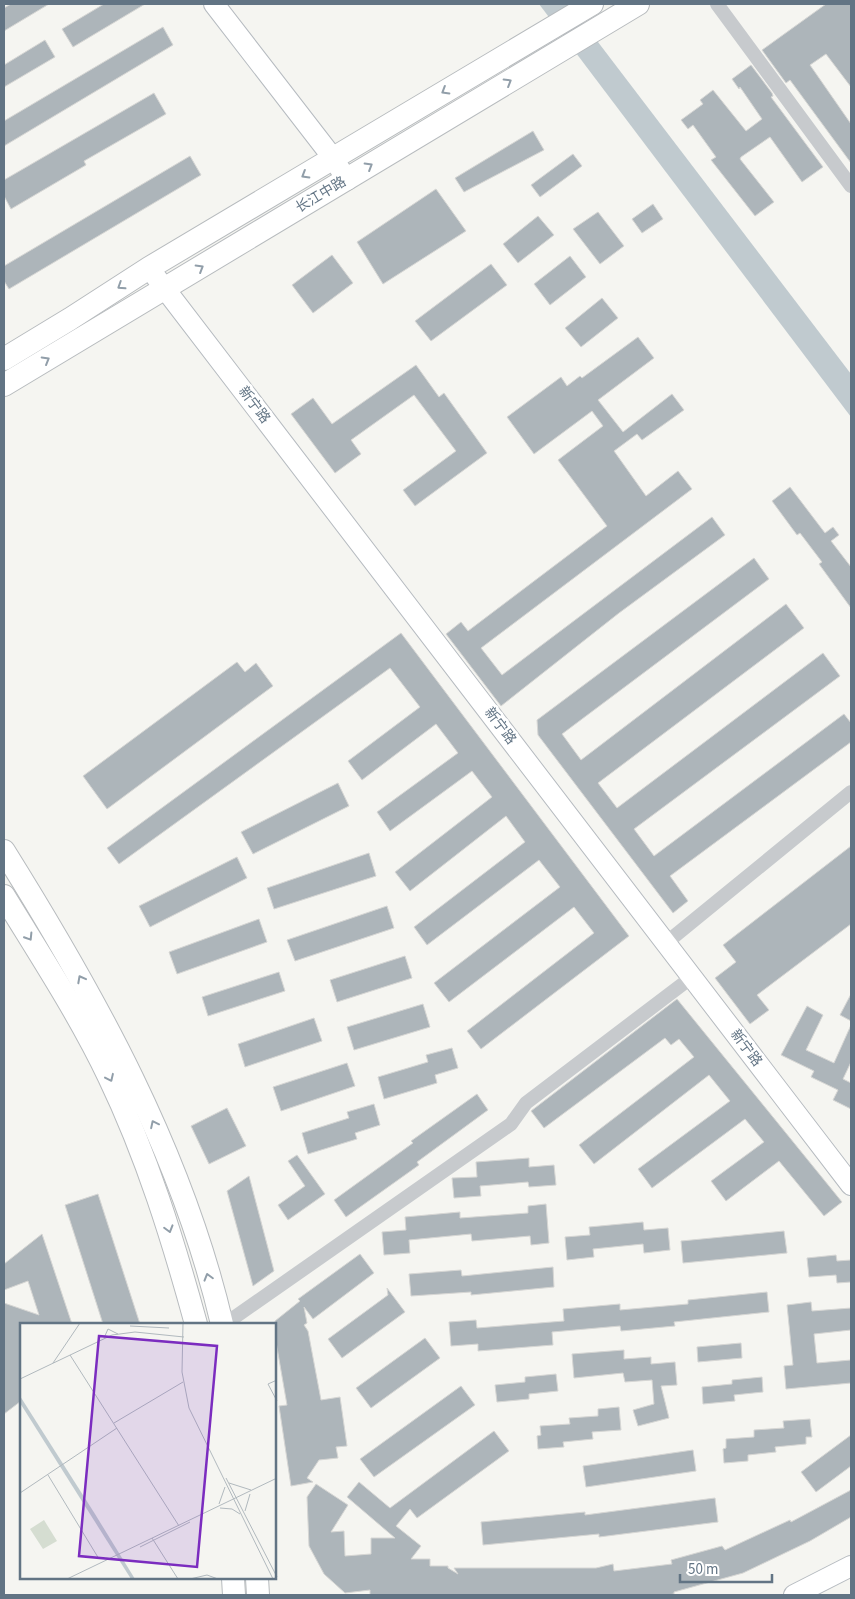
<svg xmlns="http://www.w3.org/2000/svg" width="855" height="1599" viewBox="0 0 855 1599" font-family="'Source Sans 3','Noto Sans SC',sans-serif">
<rect width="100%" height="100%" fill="#f5f5f1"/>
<polygon fill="#c0cacf" points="539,4 569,4 851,374 851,417"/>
<g fill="#adb5ba" stroke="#d6d6d4">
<polygon points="11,4 49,4 4,31 4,8"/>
<polygon points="104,4 145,4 73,47 62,29"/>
<polygon points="826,4 851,4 851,87 826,54 810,65 851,124 851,163 790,80 786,83 762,50"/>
<polygon points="163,27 173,45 4,146 4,121"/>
<polygon points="45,40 55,57 4,87 4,65"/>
<polygon points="751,65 772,93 773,96 771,97 823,167 802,182 770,137 741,157 740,159 774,202 755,216 711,160 716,157 693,125 688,129 681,120 703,104 700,100 713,90 746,131 762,119 740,87 739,89 732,79"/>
<polygon points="154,93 166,114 84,161 86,165 11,209 4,196 4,180"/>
<polygon points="533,131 544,150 464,192 455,178"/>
<polygon points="573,154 582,166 540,197 531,185"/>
<polygon points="190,156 201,175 9,289 4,281 4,266"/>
<polygon points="436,189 466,231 383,284 357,242"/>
<polygon points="653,204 663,219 642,233 632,219"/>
<polygon points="598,212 624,246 600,264 573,229"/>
<polygon points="538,216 554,235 518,263 503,244"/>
<polygon points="332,255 353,283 313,313 292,285"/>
<polygon points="570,256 586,277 550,305 534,284"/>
<polygon points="491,264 507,285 431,341 415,321"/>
<polygon points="602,298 618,318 581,347 565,328"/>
<polygon points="638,337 654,358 598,400 623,432 672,394 684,410 642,440 637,434 614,451 646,496 678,471 692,489 481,648 502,675 712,517 725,535 619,613 501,706 446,634 461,622 468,631 607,526 558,460 603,426 592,411 534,454 507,417 561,377 567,386 580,376 582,378"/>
<polygon points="416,365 439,397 444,393 487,453 415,506 403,490 456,451 414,395 351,440 361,454 335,473 291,414 313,398 332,424"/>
<polygon points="790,487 825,533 833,527 839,535 831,541 851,567 851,608 819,564 822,562 800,533 797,535 772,501"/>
<polygon points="754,558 769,579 562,734 581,760 786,604 804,628 598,783 617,808 823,653 840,676 634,829 654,856 844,714 851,723 851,742 670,876 688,901 673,913 538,735 537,720"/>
<polygon points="401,633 629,936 481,1049 467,1031 594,933 574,907 449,1002 434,983 560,887 539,860 427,945 414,927 525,842 506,816 410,891 395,872 492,797 472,771 390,831 377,812 458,753 436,724 362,780 348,761 420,707 390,668 119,864 107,848"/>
<polygon points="237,662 245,672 256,663 273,686 107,809 83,776"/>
<polygon points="338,783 349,806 253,854 241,832"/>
<polygon points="851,846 851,924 757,995 769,1010 750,1024 715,978 736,962 723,945"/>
<polygon points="369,853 376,876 274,909 267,888"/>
<polygon points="237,857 247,878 150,927 139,906"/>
<polygon points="387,906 394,928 295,961 287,940"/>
<polygon points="259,919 267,942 177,974 169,952"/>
<polygon points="405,956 412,978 337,1002 330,980"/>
<polygon points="279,972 285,991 208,1016 202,997"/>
<polygon points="851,994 851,1021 840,1015"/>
<polygon points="677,999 842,1202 824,1216 779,1161 726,1201 711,1181 764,1142 745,1119 652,1188 638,1169 730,1101 709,1075 594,1164 579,1145 694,1057 679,1039 671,1045 665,1038 544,1128 531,1111"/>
<polygon points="423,1004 430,1027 354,1050 347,1027"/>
<polygon points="807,1006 823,1015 806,1050 834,1063 851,1025 851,1062 843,1079 851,1083 851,1109 833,1100 838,1090 811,1077 814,1071 781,1055"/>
<polygon points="314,1018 322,1041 245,1067 238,1044"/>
<polygon points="452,1048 458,1068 435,1075 437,1083 384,1099 378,1077 428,1062 426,1055"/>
<polygon points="347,1063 355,1086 281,1111 273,1087"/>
<polygon points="477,1094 488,1110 417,1162 419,1165 346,1217 334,1200 413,1143 411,1141"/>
<polygon points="374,1104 380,1125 355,1133 357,1139 308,1154 302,1133 349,1118 347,1112"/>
<polygon points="227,1108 246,1146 209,1164 191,1126"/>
<polygon points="297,1155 325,1194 288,1220 278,1205 305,1186 288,1161"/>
<polygon points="529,1158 529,1167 554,1165 556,1185 529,1187 528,1182 480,1186 481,1196 454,1198 452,1178 477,1177 476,1162"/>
<polygon points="249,1176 274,1271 253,1286 227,1191"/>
<polygon points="98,1194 140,1324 103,1324 65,1205"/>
<polygon points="546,1204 549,1243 531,1245 530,1236 472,1241 471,1234 409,1240 410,1253 384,1255 382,1232 406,1230 405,1217 460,1212 460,1218 528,1213 528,1206"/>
<polygon points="643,1222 644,1230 668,1228 670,1250 644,1253 643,1244 593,1249 594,1257 567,1260 565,1237 590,1235 589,1227"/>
<polygon points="784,1231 787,1253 683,1263 681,1241"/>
<polygon points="42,1234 72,1324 21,1324 21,1401 4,1414 4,1303 39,1315 28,1281 4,1290 4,1264"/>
<polygon points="360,1254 374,1273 313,1319 304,1307 307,1323 304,1325 308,1331 321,1400 340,1397 347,1446 336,1447 338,1458 319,1460 307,1478 313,1482 291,1486 279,1406 287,1405 275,1336 275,1321 300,1301 298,1299"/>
<polygon points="836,1255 837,1261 851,1260 851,1282 837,1283 836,1275 809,1277 807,1258"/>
<polygon points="553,1267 554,1287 471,1295 471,1292 411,1296 409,1274 461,1270 462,1276"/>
<polygon points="387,1288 405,1312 342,1358 328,1339 388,1295"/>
<polygon points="767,1292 769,1312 674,1322 675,1326 621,1331 620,1326 552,1332 553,1345 478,1351 478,1344 451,1346 449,1322 476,1320 477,1328 564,1321 563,1309 620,1304 620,1310 688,1304 688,1300"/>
<polygon points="811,1302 812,1311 851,1308 851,1330 814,1334 817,1363 851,1360 851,1383 786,1389 784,1366 793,1365 787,1305"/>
<polygon points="425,1338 440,1358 371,1408 356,1388"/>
<polygon points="741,1343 742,1358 698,1362 697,1347"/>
<polygon points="624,1350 624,1359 651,1357 651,1364 675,1362 677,1385 661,1386 669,1418 638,1426 633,1410 654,1404 652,1380 625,1382 623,1373 574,1378 572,1354"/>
<polygon points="556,1374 558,1391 529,1394 529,1399 497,1402 495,1385 525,1382 525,1377"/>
<polygon points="762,1377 763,1392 734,1395 735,1401 703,1404 702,1387 732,1384 732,1380"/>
<polygon points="461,1386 475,1405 374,1477 360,1459"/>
<polygon points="619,1407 621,1430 592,1432 593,1439 563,1442 564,1447 538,1449 537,1436 541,1435 540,1426 570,1424 569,1418 598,1416 598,1409"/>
<polygon points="810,1419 812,1437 806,1437 806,1444 775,1447 776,1452 748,1455 748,1461 724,1463 723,1449 726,1448 726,1439 754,1437 754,1430 784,1428 783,1421"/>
<polygon points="494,1431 509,1451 417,1518 410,1509 396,1526 421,1546 411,1559 430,1559 430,1566 448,1566 448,1568 458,1574 454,1568 596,1568 613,1564 614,1571 672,1564 671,1560 722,1546 725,1550 790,1520 791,1522 851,1490 851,1517 810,1541 743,1573 674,1592 674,1594 668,1595 370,1595 370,1590 345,1593 324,1574 309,1546 307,1497 316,1484 348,1505 331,1532 344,1531 345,1556 371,1554 371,1538 395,1538 347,1497 359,1482 390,1508"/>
<polygon points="851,1435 851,1466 816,1492 801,1472"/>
<polygon points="693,1450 696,1471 586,1487 583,1466"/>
<polygon points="715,1498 718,1522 599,1537 599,1534 483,1545 481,1522 585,1512 585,1515"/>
</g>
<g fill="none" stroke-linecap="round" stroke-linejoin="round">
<g stroke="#b6bbc0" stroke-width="22">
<g id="secondary">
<polyline points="214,4 333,158 347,180"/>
<polyline points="149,268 851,1185"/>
<polyline points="794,1595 851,1566"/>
</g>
</g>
<g stroke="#b7bbbe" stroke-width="24">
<g id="primary">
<polyline points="4,359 70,319 149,268 592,4"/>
<polyline points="4,385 638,4"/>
<path d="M4,851C96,998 182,1153 222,1324"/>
<path d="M4,896C40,955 79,1014 109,1077C147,1156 173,1240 196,1324"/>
<polyline points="233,1578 234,1595"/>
<polyline points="257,1578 258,1595"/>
</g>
</g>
<g stroke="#c7cacd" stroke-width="14">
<polyline points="717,4 851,186"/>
<polyline points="666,943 851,792"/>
<polyline points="221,1320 235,1317 511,1124 526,1103 692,977"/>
</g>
<use href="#secondary" stroke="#fff" stroke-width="20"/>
<use href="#primary" stroke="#fff" stroke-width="22"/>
</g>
<defs><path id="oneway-chevron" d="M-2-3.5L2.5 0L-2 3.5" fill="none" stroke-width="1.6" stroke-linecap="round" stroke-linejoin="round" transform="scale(1.25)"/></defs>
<g stroke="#919ea9">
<use href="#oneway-chevron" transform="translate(508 82) rotate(-31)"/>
<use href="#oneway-chevron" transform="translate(445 91) rotate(149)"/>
<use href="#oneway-chevron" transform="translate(369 166) rotate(-31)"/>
<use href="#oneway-chevron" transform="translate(305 175) rotate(149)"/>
<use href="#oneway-chevron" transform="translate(200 268) rotate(-31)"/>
<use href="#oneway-chevron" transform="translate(121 286) rotate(147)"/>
<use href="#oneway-chevron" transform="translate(46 360) rotate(-30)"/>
<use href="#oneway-chevron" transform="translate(29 937) rotate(58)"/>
<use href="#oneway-chevron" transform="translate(81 979) rotate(-118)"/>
<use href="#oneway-chevron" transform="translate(110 1078) rotate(65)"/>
<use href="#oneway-chevron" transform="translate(154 1124) rotate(-116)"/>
<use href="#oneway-chevron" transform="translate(169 1229) rotate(74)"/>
<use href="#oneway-chevron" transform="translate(208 1277) rotate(-106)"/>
</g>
<g text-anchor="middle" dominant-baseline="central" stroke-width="5" stroke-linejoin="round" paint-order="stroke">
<g font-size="14" fill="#627484" stroke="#fff">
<text transform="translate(321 195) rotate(-31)">长江中路</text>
<text transform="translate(254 405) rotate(53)">新宁路</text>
<text transform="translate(500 726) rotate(53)">新宁路</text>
<text transform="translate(746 1048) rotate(53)">新宁路</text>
</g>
</g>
<g transform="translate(20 1323)">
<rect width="256" height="256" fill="#f5f5f1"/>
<path d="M24,197L37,218L23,226L10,206Z" fill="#d5ddd1"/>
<path d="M0,73L75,191L115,256H111L0,80Z" fill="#c0cacf"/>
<path fill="none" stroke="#b1b9be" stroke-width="1" d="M163,0L162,49L169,85L253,256M110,3L149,5M84,15L88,6L98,11M50,32L159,203M33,40L60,0M0,56L92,12L115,9L164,14M257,57L248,61L257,78M94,100L163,59M28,152L79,236M206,155L257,254M209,160L231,167M0,170L97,105M199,181L205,164M200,185L212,186L220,191M225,188L230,171M132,215L158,256M120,224L170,199M47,256L257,155M170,256L187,252L198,256"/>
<path fill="#7b2cbf" fill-opacity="0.15" stroke="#7b2cbf" stroke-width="2.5" d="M79,13L197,23L177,244L59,233Z"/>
<rect width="256" height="256" fill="none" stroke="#627484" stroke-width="2.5"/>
</g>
<rect width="855" height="1599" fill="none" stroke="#627484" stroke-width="10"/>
<path d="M680 1574v8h92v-8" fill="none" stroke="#627484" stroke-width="2.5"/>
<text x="688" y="1574" font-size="15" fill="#627484" stroke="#ffffff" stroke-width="4" paint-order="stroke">50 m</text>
</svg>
